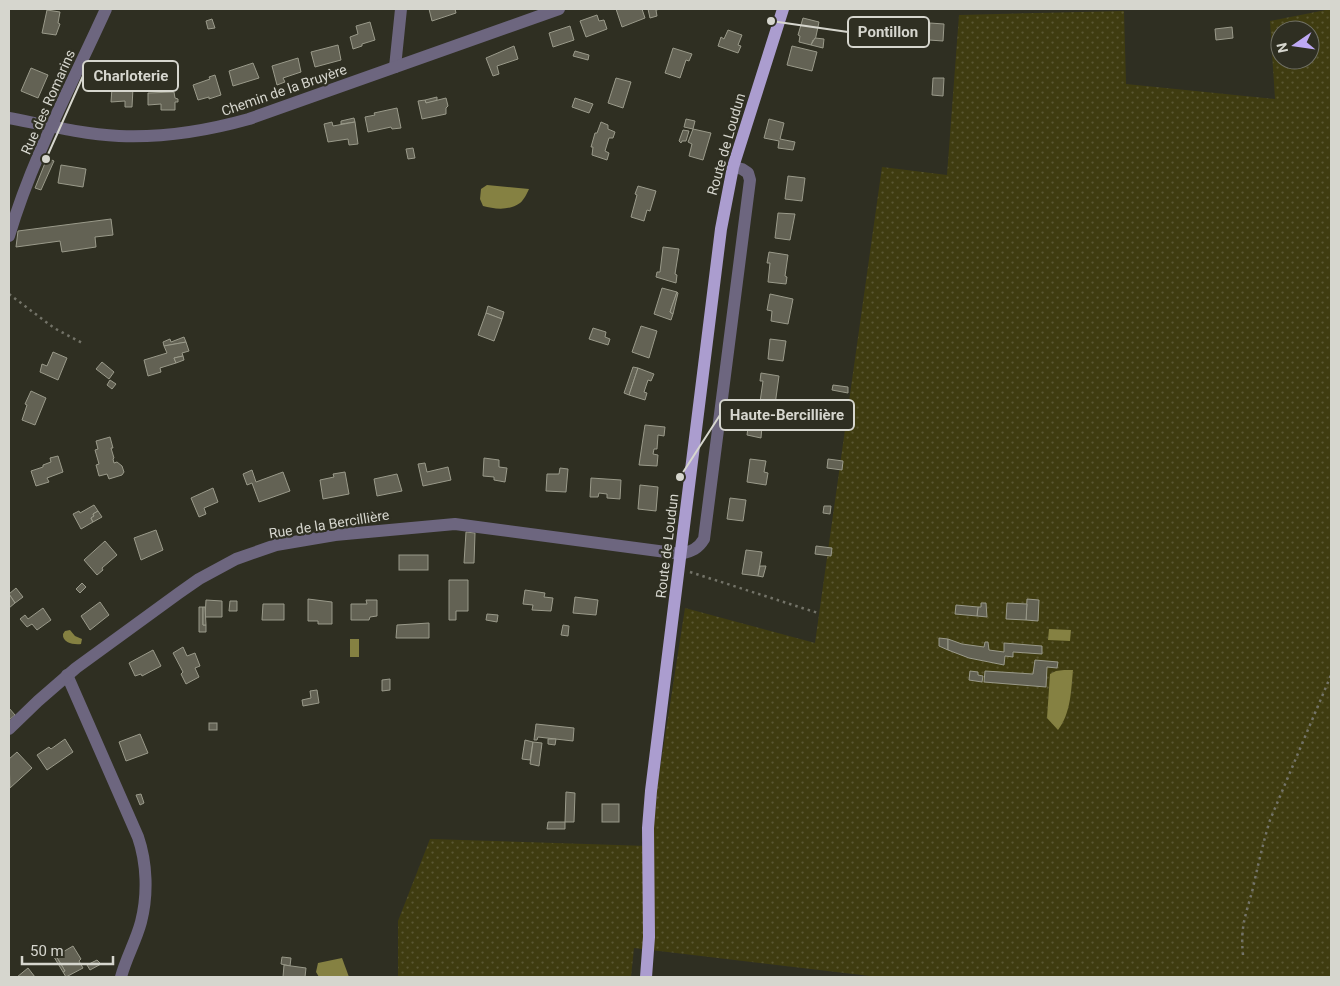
<svg xmlns="http://www.w3.org/2000/svg" width="1340" height="986" viewBox="0 0 1340 986" font-family="Roboto,sans-serif">
<defs>
<pattern id="grass-dots" width="8" height="8" patternUnits="userSpaceOnUse" patternTransform="scale(1.25)"><rect width="8" height="8" fill="#3f3c10"/><path d="M2 2h.1M6 6h.1" fill="none" stroke="#5a5732" stroke-width="1.8" stroke-linecap="round"/></pattern>
</defs>
<rect width="100%" height="100%" fill="#2f2f22"/>
<path fill="url(#grass-dots)" fill-rule="evenodd" d="M1331,9V977H871L870,976L634,948L631,977H398V921L430,839L648,846L685,608L815,643L882,167L947,175L959,15L1124,11L1126,84L1275,99L1270,21ZM1280,30H1310V60H1280Z"/>
<g fill="#858142">
<path d="M487,185L529,189C527,193 524,200 520,203C509,211 494,209 483,206L480,199L481,189Z"/>
<polygon points="1049,629 1071,630 1070,641 1048,640"/>
<path d="M70,630L75,636L82,639L81,644C74,645 62,643 63,634L65,631Z"/>
<rect x="350" y="639" width="9" height="18"/>
<path d="M1064,670H1073C1071,691 1071,713 1058,730L1047,718L1050,674L1056,671Z"/>
<polygon points="342,958 349,977 319,977 316,972 318,963"/>
</g>
<g fill="#636254" stroke="#9a9a8a">
<polygon points="429,9 455,9 456,13 432,21"/>
<polygon points="616,9 642,9 645,18 622,27"/>
<polygon points="648,9 661,9 656,10 657,16 650,18"/>
<polygon points="47,10 60,12 58,23 60,24 56,35 42,33"/>
<polygon points="597,15 599,21 604,20 607,29 586,37 580,21"/>
<polygon points="803,18 819,22 815,41 813,40 811,45 799,42 800,36 798,35"/>
<polygon points="212,19 215,28 208,29 206,21"/>
<polygon points="370,22 375,40 362,44 362,46 353,49 350,37 358,34 356,26"/>
<polygon points="915,22 930,23 929,40 913,39"/>
<polygon points="930,23 944,24 943,41 929,40"/>
<polygon points="570,26 574,40 553,47 549,33"/>
<polygon points="1232,27 1233,38 1216,40 1215,29"/>
<polygon points="728,30 742,35 738,45 741,46 738,53 718,46 721,37 724,39"/>
<polygon points="815,38 824,39 823,48 811,45"/>
<polygon points="338,45 341,60 315,67 311,52"/>
<polygon points="514,46 518,59 497,66 499,74 493,76 486,58"/>
<polygon points="792,46 817,52 812,71 787,65"/>
<polygon points="673,48 692,54 689,61 686,60 680,78 665,73"/>
<polygon points="575,51 589,55 588,60 573,56"/>
<polygon points="298,58 301,72 283,78 285,82 277,85 272,66"/>
<polygon points="253,63 259,78 233,86 229,71"/>
<polygon points="31,68 48,75 38,98 21,91"/>
<polygon points="215,75 221,95 209,99 209,97 198,100 193,85 210,79 209,77"/>
<polygon points="616,78 631,82 623,108 608,103"/>
<polygon points="933,78 944,78 943,96 932,95"/>
<polygon points="112,88 133,88 132,107 125,107 125,101 111,102"/>
<polygon points="174,92 175,98 178,99 178,102 175,102 175,110 161,110 161,104 148,105 148,93"/>
<polygon points="437,97 437,101 426,103 425,100"/>
<polygon points="446,98 448,106 446,108 446,114 422,119 418,101 425,100 426,103"/>
<polygon points="575,98 593,104 589,113 572,107"/>
<polygon points="397,108 401,128 392,129 391,127 368,132 365,117 375,115 374,113"/>
<polygon points="354,118 355,122 341,124 341,121"/>
<polygon points="686,119 695,121 693,129 684,127"/>
<polygon points="769,119 784,123 780,139 795,142 793,150 778,148 779,141 764,138"/>
<polygon points="332,122 333,126 355,122 358,144 349,145 348,139 328,142 324,124"/>
<polygon points="601,122 608,125 608,129 615,132 613,138 609,138 605,151 609,153 607,160 592,155 593,147 591,147 595,133 597,133"/>
<polygon points="693,129 711,133 703,160 689,156 692,144 688,142"/>
<polygon points="683,130 689,131 686,141 682,141 681,143 679,141"/>
<polygon points="413,148 415,158 408,159 406,149"/>
<polygon points="47,158 54,161 41,190 35,188"/>
<polygon points="61,165 86,169 83,187 58,183"/>
<polygon points="788,176 805,178 802,201 785,199"/>
<polygon points="638,186 656,191 650,211 647,210 644,221 631,217 637,195 635,194"/>
<polygon points="778,213 795,214 790,240 775,238"/>
<polygon points="111,219 113,235 95,237 96,247 62,252 60,241 16,247 18,231"/>
<polygon points="663,247 679,249 675,274 677,275 676,283 656,277 657,272 660,272"/>
<polygon points="769,252 788,255 785,276 787,277 786,284 768,282 770,263 767,263"/>
<polygon points="662,288 677,292 670,312 673,314 671,320 654,314"/>
<polygon points="677,292 678,293 673,314 670,312"/>
<polygon points="770,294 793,299 788,324 771,321 772,311 767,310"/>
<polygon points="488,306 504,312 502,319 486,313"/>
<polygon points="486,313 502,319 494,341 478,335"/>
<polygon points="641,326 657,331 649,358 632,352"/>
<polygon points="593,328 606,332 605,337 610,339 608,345 589,339"/>
<polygon points="184,337 186,342 164,346 163,342 170,339 171,342"/>
<polygon points="770,339 786,341 783,361 768,359"/>
<polygon points="186,342 189,351 182,353 183,356 174,358 176,363 160,368 161,372 148,376 144,360 167,353 164,346"/>
<polygon points="53,352 67,358 58,380 40,372 42,364 47,366"/>
<polygon points="183,356 184,360 176,363 174,358"/>
<polygon points="102,362 114,372 109,379 96,369"/>
<polygon points="633,367 638,368 629,395 624,393"/>
<polygon points="638,368 654,374 651,381 648,380 644,392 647,393 645,400 629,395"/>
<polygon points="761,373 779,376 775,405 760,402 763,381 760,381"/>
<polygon points="110,380 116,384 112,389 107,385"/>
<polygon points="833,385 848,387 848,393 832,390"/>
<polygon points="31,391 46,398 35,425 22,420 27,405 25,404"/>
<polygon points="750,413 768,416 766,427 762,426 761,438 747,435"/>
<polygon points="645,425 665,427 664,436 658,435 657,449 654,449 653,454 658,455 657,466 639,465"/>
<polygon points="110,437 113,448 111,448 114,458 113,459 114,463 117,462 122,466 124,472 122,475 109,479 107,474 99,476 96,465 99,464 95,450 98,449 96,441"/>
<polygon points="58,456 63,472 47,478 49,482 36,486 31,471 43,467 43,465 51,462 50,458"/>
<polygon points="484,458 499,460 499,467 507,468 505,482 494,480 494,477 483,476"/>
<polygon points="750,459 766,461 764,472 768,473 766,485 747,482"/>
<polygon points="828,459 843,461 842,470 827,468"/>
<polygon points="425,463 427,472 448,467 451,480 423,486 418,464"/>
<polygon points="560,468 568,469 566,492 546,491 547,474 559,474"/>
<polygon points="252,470 256,482 283,472 290,491 259,502 252,483 247,485 243,474"/>
<polygon points="345,472 349,494 323,499 320,480 334,477 333,474"/>
<polygon points="397,474 402,491 377,496 374,479"/>
<polygon points="591,478 621,480 620,499 607,498 607,494 599,493 598,497 590,497"/>
<polygon points="640,485 658,487 656,511 638,509"/>
<polygon points="213,488 218,502 204,508 206,514 199,517 191,498"/>
<polygon points="730,498 746,500 743,521 727,519"/>
<polygon points="94,505 98,511 93,514 94,516 91,518 93,522 81,529 73,514 79,511 80,513"/>
<polygon points="824,506 831,506 830,514 823,513"/>
<polygon points="98,511 102,517 93,522 91,518 94,516 93,514"/>
<polygon points="156,530 163,550 141,560 134,538"/>
<polygon points="466,532 475,533 474,563 464,563"/>
<polygon points="105,541 117,555 102,568 103,570 97,575 84,560"/>
<polygon points="816,546 832,548 831,556 815,554"/>
<polygon points="746,550 762,552 758,576 742,574"/>
<rect x="399" y="555" width="29" height="15"/>
<polygon points="760,566 766,566 763,577 758,576"/>
<polygon points="449,580 468,580 468,611 456,611 456,620 449,620"/>
<polygon points="82,583 86,587 80,593 76,589"/>
<polygon points="16,588 23,597 15,603 9,594"/>
<polygon points="525,590 545,593 544,597 553,598 551,611 532,610 533,605 523,604"/>
<polygon points="9,594 15,603 9,608"/>
<polygon points="575,597 598,600 596,615 573,613"/>
<polygon points="308,599 332,602 332,624 318,624 318,621 308,621"/>
<polygon points="1027,599 1039,600 1038,621 1026,620"/>
<polygon points="206,600 222,601 222,617 205,617"/>
<polygon points="366,600 377,600 377,616 370,617 369,620 351,620 351,604 367,604"/>
<polygon points="230,601 237,601 237,611 229,611"/>
<polygon points="100,602 109,615 90,630 81,616"/>
<polygon points="981,603 986,603 987,617 977,616 978,607 981,607"/>
<polygon points="1007,603 1027,604 1026,620 1006,619"/>
<polygon points="263,604 284,604 284,620 262,620"/>
<polygon points="956,605 978,607 977,616 955,614"/>
<polygon points="199,607 203,607 203,625 206,625 206,632 199,632"/>
<polygon points="203,607 205,607 206,625 203,625"/>
<polygon points="43,608 51,620 37,630 32,624 27,627 20,619 25,615 28,619"/>
<polygon points="487,614 498,615 497,622 486,620"/>
<polygon points="429,623 429,638 396,638 397,625"/>
<polygon points="563,625 569,626 568,636 561,635"/>
<polygon points="939,638 948,639 948,650 939,646"/>
<polygon points="948,639 962,644 984,647 985,642 988,642 989,650 1004,652 1004,643 1042,646 1042,654 1013,652 1013,657 1005,656 1004,665 969,658 948,650"/>
<polygon points="183,647 187,656 195,653 200,666 195,668 199,677 186,684 181,674 183,672 173,653"/>
<polygon points="153,650 161,666 142,676 141,674 135,676 129,663"/>
<polygon points="1035,660 1058,662 1057,668 1047,667 1046,687 984,682 985,671 1033,674"/>
<polygon points="970,671 978,672 978,675 983,676 982,682 969,680"/>
<polygon points="390,679 390,690 382,691 382,680"/>
<polygon points="317,690 319,703 303,706 302,700 311,698 310,691"/>
<polygon points="9,708 15,715 9,720"/>
<rect x="209" y="723" width="8" height="7"/>
<polygon points="536,724 574,728 573,741 538,737 537,740 534,740"/>
<polygon points="140,734 148,753 126,761 119,742"/>
<polygon points="65,739 73,752 47,770 37,755 49,747 51,749"/>
<polygon points="548,739 556,739 555,745 548,744"/>
<polygon points="525,740 533,742 530,760 522,759"/>
<polygon points="533,742 542,743 539,766 530,764"/>
<polygon points="17,752 32,768 10,788 9,759"/>
<polygon points="566,792 575,793 574,822 565,822"/>
<polygon points="141,794 144,803 140,805 136,795"/>
<rect x="602" y="804" width="17" height="18"/>
<polygon points="548,822 565,822 565,829 547,829"/>
<polygon points="73,946 81,959 79,961 83,968 66,977 63,972 65,971 56,956"/>
<polygon points="56,956 65,971 63,972 54,957"/>
<polygon points="282,957 291,958 290,966 281,964"/>
<polygon points="97,960 101,964 90,970 87,965"/>
<polygon points="284,965 306,968 305,977 283,977"/>
<polygon points="28,968 35,977 17,977"/>
</g>
<g fill="none" stroke-linecap="round" stroke-linejoin="round">
<g stroke="#737368" stroke-width="2.5" stroke-dasharray="2.5 4" stroke-linecap="butt">
<polyline points="9,294 54,328 84,344"/>
<polyline points="690,572 818,613"/>
<path d="M1243,955C1240,926 1246,915 1253,888C1258,865 1263,843 1270,820L1331,675"/>
</g>
<g stroke="#6d667f" stroke-width="12">
<polyline points="395,67 401,9"/>
<path d="M9,118C45,125 82,134 119,136C163,138 206,131 249,119L559,9"/>
<path d="M9,236C32,158 72,84 106,9"/>
<path d="M67,675L138,837C147,863 148,895 141,922C136,941 126,958 121,977"/>
<path d="M9,729L38,701L76,668L179,593L199,579L236,559L276,545L335,535L455,524L681,554C692,551 698,549 704,539L750,180L748,173L742,169L733,167"/>
</g>
<polyline stroke="#ab9dcf" stroke-width="12" points="646,977 649,937 648,828 651,791 721,229 733,167 783,9"/>
</g>
<g text-anchor="middle" dominant-baseline="central" stroke-width="4.5" stroke-linejoin="round" paint-order="stroke">
<g font-size="14" fill="#d6d6ce" stroke="#2f2f22">
<text transform="translate(284 90) rotate(-19)">Chemin de la Bruyère</text>
<text transform="translate(48 102) rotate(-66)">Rue des Romarins</text>
<text transform="translate(726 144) rotate(-74)">Route de Loudun</text>
<text transform="translate(329 524) rotate(-9)">Rue de la Bercillière</text>
<text transform="translate(667 546) rotate(-83)">Route de Loudun</text>
</g>
</g>
<path fill="none" stroke="#d6d6ce" stroke-width="2" d="M771 21L848 32M46 159L83 76M680 477L720 415"/>
<g fill="#d6d6ce" stroke="#2f2f22" stroke-width="2">
<circle cx="771" cy="21" r="5"/>
<circle cx="46" cy="159" r="5"/>
<circle cx="680" cy="477" r="5"/>
</g>
<g fill="#2f2f22" stroke="#d6d6ce" stroke-width="2">
<rect x="848" y="17" width="81" height="30" rx="5"/>
<rect x="83" y="61" width="95" height="30" rx="5"/>
<rect x="720" y="400" width="134" height="30" rx="5"/>
</g>
<g font-size="15" text-anchor="middle" font-weight="bold" fill="#d6d6ce">
<text x="888" y="37">Pontillon</text>
<text x="131" y="81">Charloterie</text>
<text x="787" y="420">Haute-Bercillière</text>
</g>
<rect width="1340" height="986" fill="none" stroke="#d6d6ce" stroke-width="20"/>
<g transform="translate(1295 45) rotate(257)"><circle r="24" fill="#2f2f22" stroke="#727267"/>
<path d="M0-4L9 19L0 12L-9 19Z" fill="#bea9f4"/>
<text y="-8" font-size="14" font-weight="bold" text-anchor="middle" fill="#d6d6ce">N</text>
</g>
<path d="M22 956v8h91v-8" fill="none" stroke="#d6d6ce" stroke-width="2.5"/>
<text x="30" y="956" font-size="15" fill="#d6d6ce" stroke="#2f2f22" stroke-width="4" paint-order="stroke">50 m</text>
</svg>
